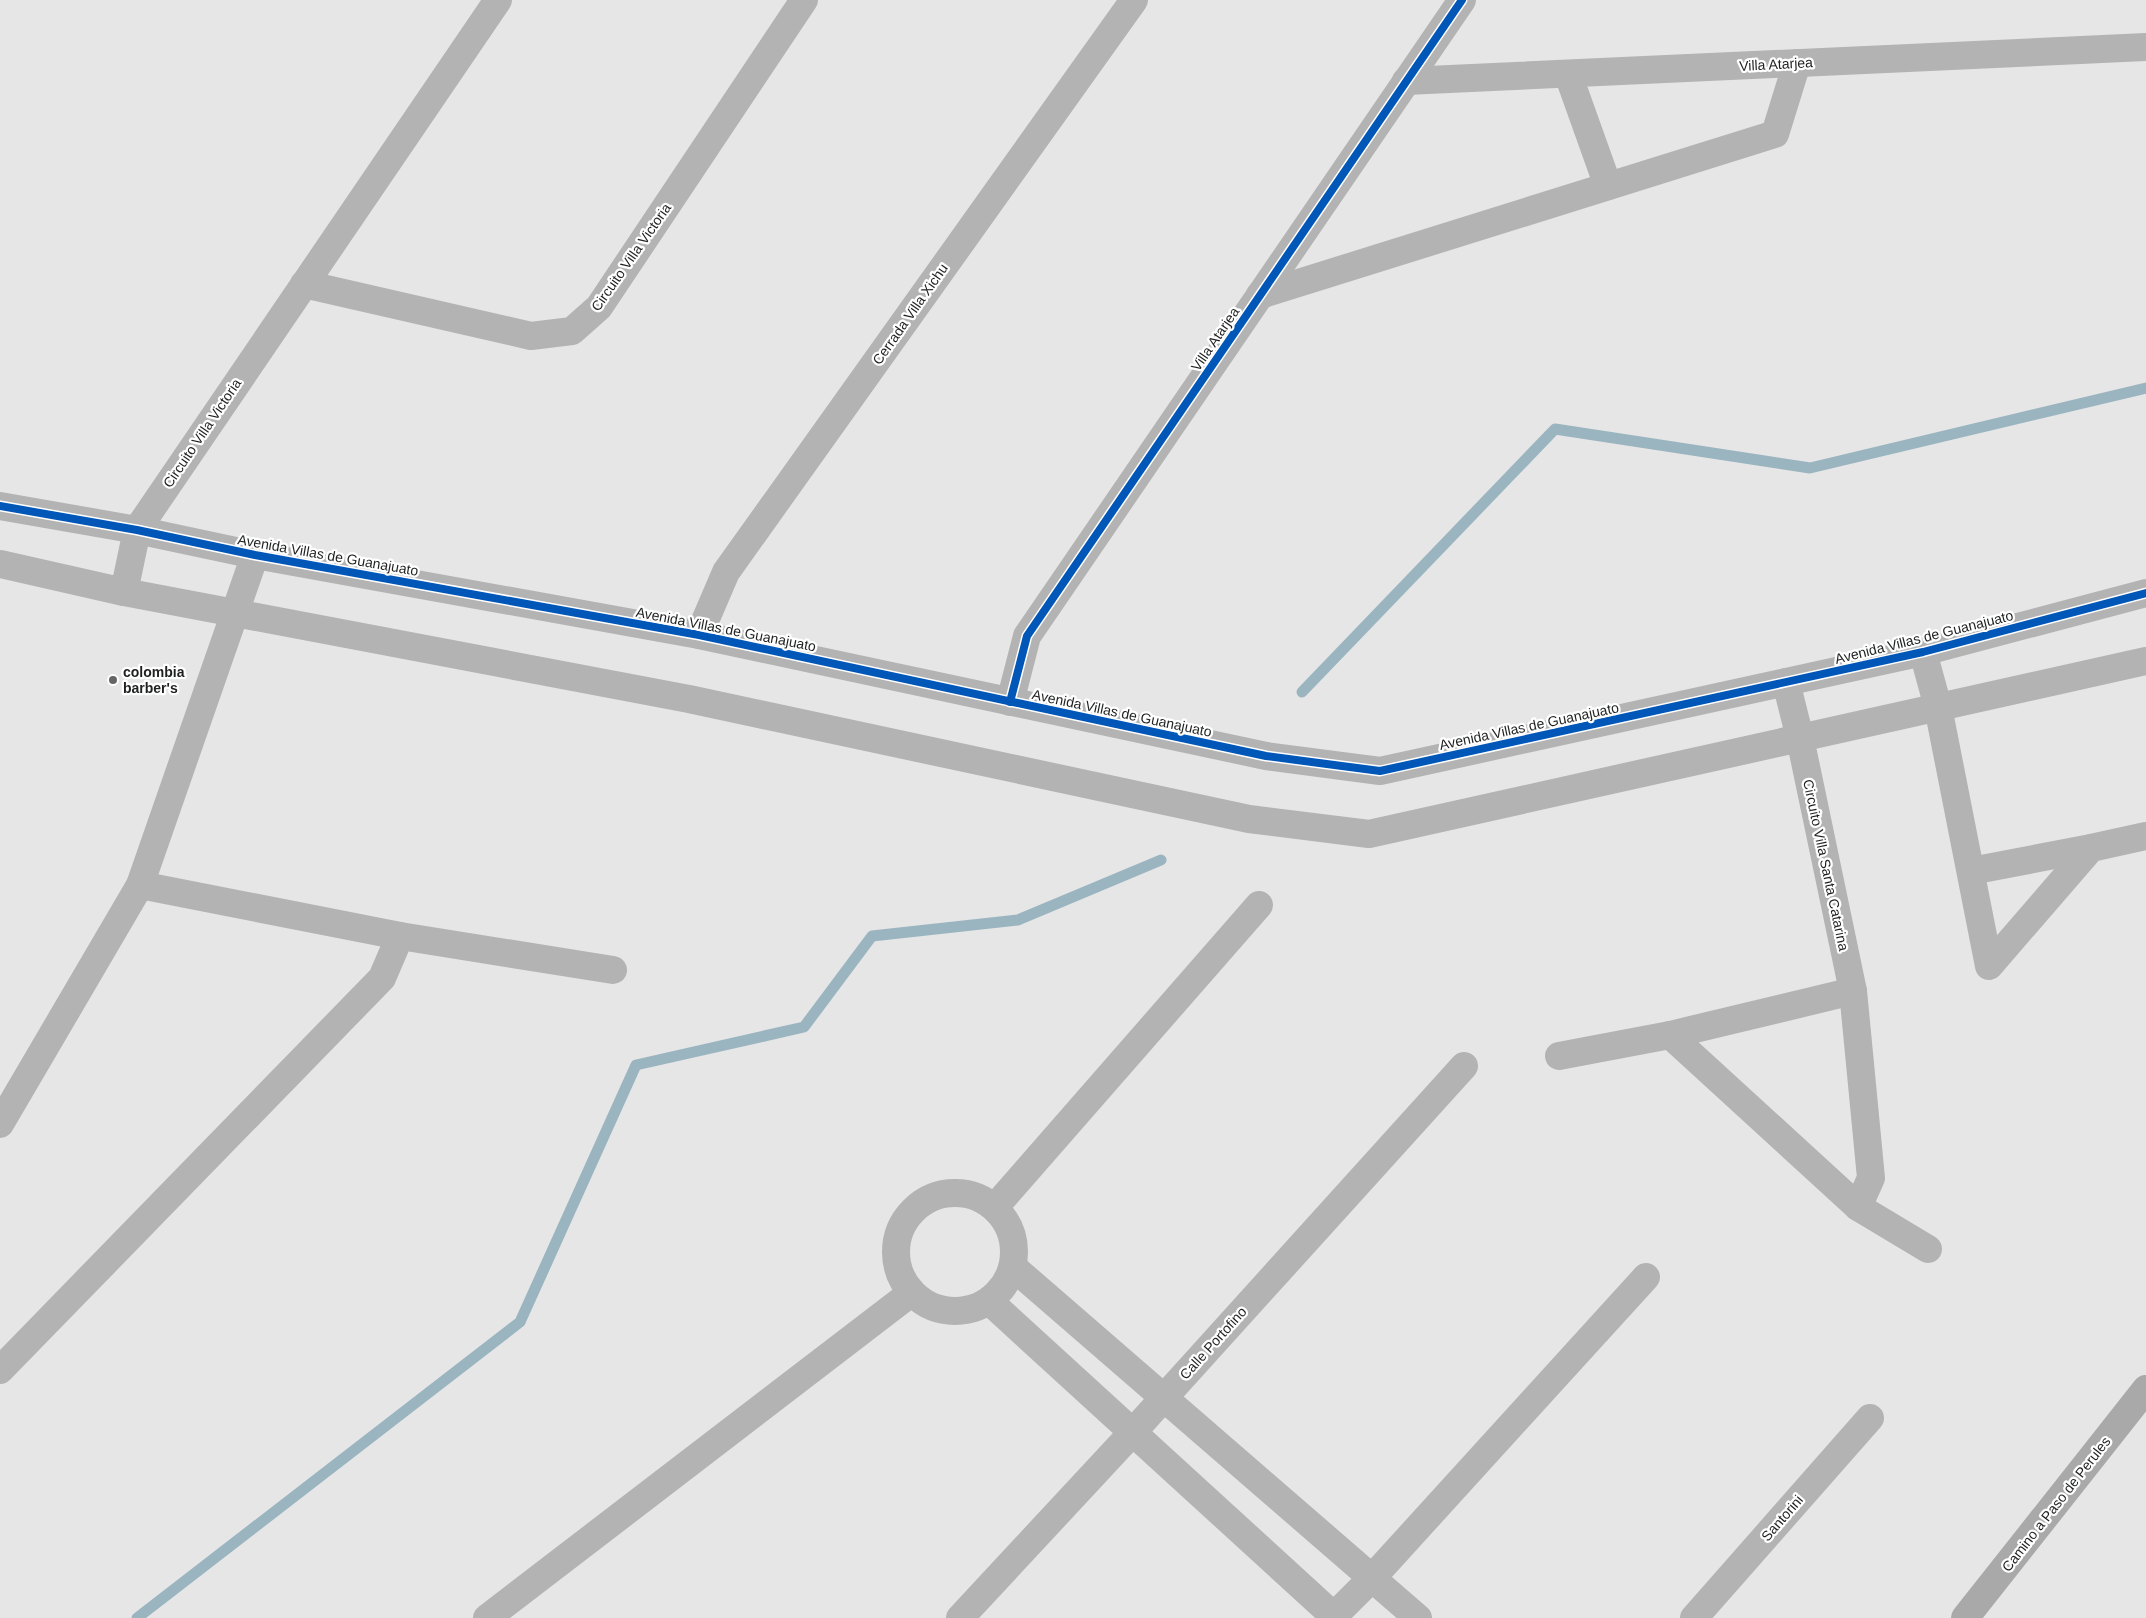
<svg xmlns="http://www.w3.org/2000/svg" width="2146" height="1618" viewBox="0 0 2146 1618" font-family="Helvetica,sans-serif">
<rect width="100%" height="100%" fill="#e6e6e6"/>
<g fill="none" stroke-linecap="round" stroke-linejoin="round">
<g stroke="#9ab5c0" stroke-width="11">
<polyline points="1302,692 1555,429 1810,468 2146,388"/>
<polyline points="137,1618 520,1322 636,1065 804,1027 872,936 1018,920 1161,860"/>
</g>
<g stroke="#b3b3b3" stroke-width="28">
<polyline points="1568,74 1608,186"/>
<polyline points="1406,81 2146,47"/>
<polyline points="304,284 531,336 572,331 599,307 804,0"/>
<polyline points="1260,295 1775,134 1797,63"/>
<polyline points="0,506 137,530 255,555 699,635 1266,756 1380,771 1923,652 2146,593"/>
<polyline points="0,564 124,592 689,699 1249,819 1369,834 2146,661"/>
<polyline points="124,592 137,530 498,0"/>
<polyline points="699,635 726,572 1134,0"/>
<polyline points="1923,652 1938,707 1989,966 2091,848 2146,836"/>
<polyline points="1010,702 1027,636 1462,0"/>
<polyline points="1971,871 2091,848"/>
<polyline points="140,885 400,936 613,970"/>
<polyline points="1670,1035 1858,1207 1871,1178 1853,991 1800,738 1786,682"/>
<polyline points="1559,1056 1670,1035 1853,991"/>
<polyline points="0,1124 140,885 255,555"/>
<circle cx="955" cy="1252" r="59"/>
<polyline points="995,1207 1259,905"/>
<polyline points="1858,1207 1928,1249"/>
<polyline points="1013,1267 1418,1618"/>
<polyline points="989,1301 1336,1618"/>
<polyline points="0,1370 382,978 400,936"/>
<polyline points="487,1618 911,1293"/>
<polyline points="960,1618 1132,1433 1464,1066"/>
<polyline points="1332,1618 1372,1578 1646,1277"/>
<polyline points="1694,1618 1870,1418"/>
</g>
<polyline stroke="#a9a9a9" stroke-width="28" points="1965,1618 2146,1389"/>
<g stroke="#fff" stroke-width="11">
<g id="cycleway">
<polyline points="0,506 137,530 255,555 699,635 1266,756 1380,771 1923,652 2146,593"/>
<polyline points="1010,702 1027,636 1462,0"/>
</g>
</g>
<use href="#cycleway" stroke="#0057b8" stroke-width="8"/>
</g>
<circle fill="#656565" stroke="#fff" stroke-width="2" cx="113" cy="680" r="5"/>
<g text-anchor="middle" dominant-baseline="central" stroke-width="4.5" stroke-linejoin="round" paint-order="stroke">
<g font-size="14" fill="#1f2020" stroke="#fff">
<text transform="translate(1776 64) rotate(-3)">Villa Atarjea</text>
<text transform="translate(631 257) rotate(-55)">Circuito Villa Victoria</text>
<text transform="translate(910 314) rotate(-55)">Cerrada Villa Xichu</text>
<text transform="translate(1215 339) rotate(-56)">Villa Atarjea</text>
<text transform="translate(202 433) rotate(-56)">Circuito Villa Victoria</text>
<text transform="translate(328 555) rotate(10)">Avenida Villas de Guanajuato</text>
<text transform="translate(726 629) rotate(11)">Avenida Villas de Guanajuato</text>
<text transform="translate(1924 637) rotate(-14)">Avenida Villas de Guanajuato</text>
<text transform="translate(1122 713) rotate(12)">Avenida Villas de Guanajuato</text>
<text transform="translate(1529 726) rotate(-12)">Avenida Villas de Guanajuato</text>
<text transform="translate(1826 865) rotate(78)">Circuito Villa Santa Catarina</text>
<text transform="translate(1213 1343) rotate(-48)">Calle Portofino</text>
<text transform="translate(2056 1504) rotate(-52)">Camino a Paso de Perules</text>
<text transform="translate(1782 1518) rotate(-49)">Santorini</text>
</g>
<g font-size="14" font-weight="bold" fill="#1f2020" stroke="#fff" text-anchor="start">
<text x="123" y="672">colombia<tspan x="123" dy="16">barber's</tspan></text>
</g>
</g>
</svg>
